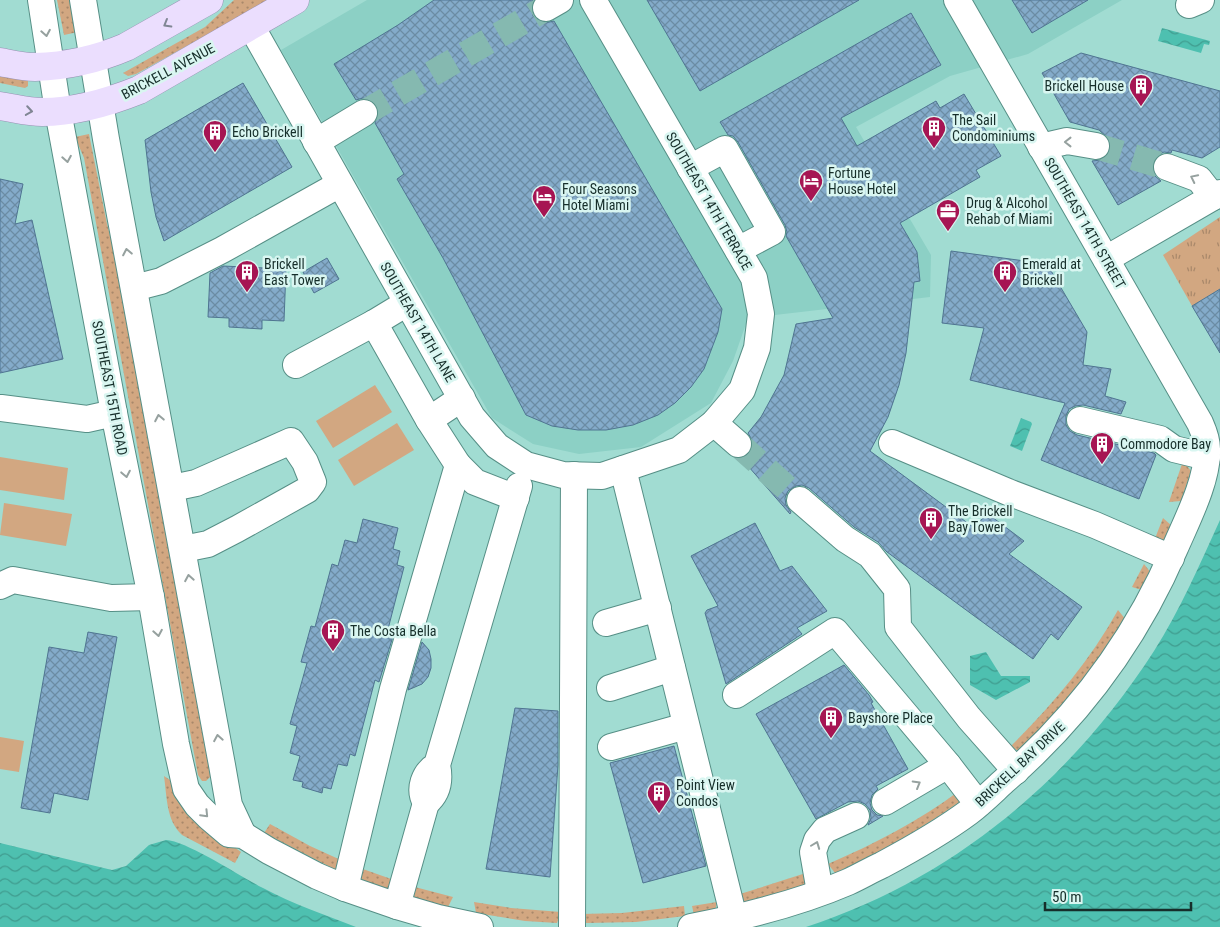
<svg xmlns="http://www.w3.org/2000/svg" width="1220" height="927" viewBox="0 0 1220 927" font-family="'Roboto Condensed',sans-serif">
<defs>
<pattern id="grass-dots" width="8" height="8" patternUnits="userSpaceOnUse" patternTransform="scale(1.25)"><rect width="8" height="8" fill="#d2a781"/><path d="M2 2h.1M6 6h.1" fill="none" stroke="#a9886a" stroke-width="1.8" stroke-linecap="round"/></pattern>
<pattern id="park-tufts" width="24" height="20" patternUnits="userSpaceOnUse" patternTransform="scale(1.25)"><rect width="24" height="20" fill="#d2a781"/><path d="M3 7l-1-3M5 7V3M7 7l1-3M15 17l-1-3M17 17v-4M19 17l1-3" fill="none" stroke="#a9886a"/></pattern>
<pattern id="water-waves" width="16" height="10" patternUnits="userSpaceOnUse" patternTransform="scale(1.25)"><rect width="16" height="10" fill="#4ec0b0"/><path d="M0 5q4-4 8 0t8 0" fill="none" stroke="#409c8f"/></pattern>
<pattern id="building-cross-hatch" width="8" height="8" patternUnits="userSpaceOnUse" patternTransform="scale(1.25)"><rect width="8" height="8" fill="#84abca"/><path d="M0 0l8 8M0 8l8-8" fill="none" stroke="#6b8ca4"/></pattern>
</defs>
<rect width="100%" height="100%" fill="#a1dcd2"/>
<polygon fill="#8cd0c5" points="367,0 1122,0 1028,54 950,76 856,127 931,255 930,297 748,318 733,361 711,403 641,447 579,454 533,444 492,418 281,50"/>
<g fill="url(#grass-dots)">
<polygon points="57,0 72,0 78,32 64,35"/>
<polygon points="234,0 270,0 136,74 128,76 123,73 205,27"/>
<polygon points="0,73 28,80 28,86 25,88 0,83"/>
<polygon points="89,134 107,224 113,247 210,772 211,776 206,781 202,781 198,775 84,158 75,137"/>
<polygon points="1183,461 1191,471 1181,501 1169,502"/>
<polygon points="1163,518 1172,526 1165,544 1154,541"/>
<polygon points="1144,564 1151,573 1142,590 1132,587"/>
<path d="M1118,610L1126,620L1070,698L1019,752L1011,746C1052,705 1090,661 1118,610Z"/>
<path d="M164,776L173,782L203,824L241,852L235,863L182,835C166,820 167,797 164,776Z"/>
<path d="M959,791L961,801C921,829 880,853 835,873L828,864C874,844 919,821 959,791Z"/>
<polygon points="270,824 310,846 343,861 336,870 264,833"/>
<polygon points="360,868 394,880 387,889 360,879"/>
<polygon points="809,872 808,884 746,904 737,895"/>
<polygon points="411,886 453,897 448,907 412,897"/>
<polygon points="474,902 511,908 561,912 557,923 525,921 476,913"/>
<polygon points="717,902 715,911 694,915 692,906"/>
<polygon points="684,906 685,916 636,922 586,923 581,914 622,913"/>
</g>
<polygon fill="url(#park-tufts)" points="1220,217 1220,289 1192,306 1163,255"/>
<g fill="#d2a781">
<polygon points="375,385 392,412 333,448 316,421"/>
<polygon points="397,423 414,450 354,486 338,460"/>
<polygon points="0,457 68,468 64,500 0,490"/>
<polygon points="4,503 72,514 66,546 0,535"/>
<polygon points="0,737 24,741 19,772 0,769"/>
</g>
<g fill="url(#water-waves)">
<polygon points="1162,28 1210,41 1209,45 1204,44 1201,53 1158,41"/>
<polygon points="1021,418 1031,422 1032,424 1022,451 1010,446"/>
<path d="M1220,520V927H806C953,879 1071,780 1154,651C1180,610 1200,564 1220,520Z"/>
<polygon points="986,652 1001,676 1030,676 1030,682 996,700 970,685 970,656"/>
<path d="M166,840C187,841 241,877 263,888C293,904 325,915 356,927H0V843L112,870L126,866L149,845Z"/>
</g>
<g fill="url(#building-cross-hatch)" stroke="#4f7491">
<polygon points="434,0 533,0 531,7 533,16 538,21 545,23 554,21 722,309 718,332 704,369 691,387 675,403 658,415 633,425 606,430 578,430 552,426 526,415 443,258 397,179 404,174 375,123 379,113 377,106 371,100 363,98 356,100 334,64 398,25"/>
<polygon points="647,0 859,0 700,91"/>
<polygon points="1012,0 1088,0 1032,33"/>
<polygon points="911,13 941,65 841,118 857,146 936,101 940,108 964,94 1001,156 976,170 980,177 900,223 917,252 920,281 914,282 906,353 899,385 888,417 870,451 973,527 988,514 1024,541 1009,554 1082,607 1058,640 1051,634 1033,659 887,552 878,542 854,527 809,488 802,485 796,486 788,491 785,498 786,505 791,512 790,514 741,458 749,454 753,447 752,440 748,433 761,417 784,375 796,324 833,318 786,236 787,232 785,225 738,142 733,136 728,135 720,122"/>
<polygon points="1081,53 1220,91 1220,147 1202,158 1172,150 1171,153 1164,152 1158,155 1153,161 1152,169 1155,176 1161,181 1118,205 1092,161 1101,160 1107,156 1111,149 1110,140 1099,130 1070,122 1042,73"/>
<polygon points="243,83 292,167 164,241 156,217 151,192 145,140"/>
<polygon points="0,179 23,184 15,224 32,220 63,359 0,373"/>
<polygon points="951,251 1047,264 1087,332 1083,365 1111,369 1105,396 1126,402 1121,414 1083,405 1075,406 1069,409 1066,416 1066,425 1070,431 1077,435 1154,453 1156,455 1139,499 1041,460 1065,403 970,380 984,328 942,323"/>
<polygon points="327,258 339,279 314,293 303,272"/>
<polygon points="223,266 286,269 284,321 262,320 262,329 229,327 229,318 208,317 210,273"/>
<polygon points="1220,289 1220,353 1192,306"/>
<polygon points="363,519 398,528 393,549 400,551 397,565 404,567 387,633 394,633 379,682 375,680 355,756 350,754 347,766 338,764 331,789 323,787 322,793 302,787 303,782 293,780 300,756 290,753 297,726 290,724 307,663 301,662 311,626 315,627 332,564 338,566 345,540 357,543"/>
<polygon points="755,523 780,571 792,566 827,611 797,628 802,634 726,684 705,613 707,610 718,606 691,556"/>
<polygon points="88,632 117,637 88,800 54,793 50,813 21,808 49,647 84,653"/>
<polygon points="422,642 429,650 431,659 431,668 428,677 422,684 408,690"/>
<polygon points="844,665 869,695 873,702 871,703 908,769 876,786 878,789 872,795 870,803 872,810 877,815 883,816 868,825 871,818 870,810 865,804 858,801 848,802 816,819 756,714"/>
<polygon points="515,708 558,711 558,765 550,877 486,869"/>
<polygon points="674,746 706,866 643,883 610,763"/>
</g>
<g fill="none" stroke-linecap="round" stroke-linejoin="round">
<g stroke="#85b9b0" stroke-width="26" stroke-dasharray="26 13" stroke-linecap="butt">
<polyline points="364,113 546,8"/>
<polyline points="1096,146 1167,167"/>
<polyline points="738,444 800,500"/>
</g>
<g stroke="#568f86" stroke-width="28">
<g id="minor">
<polyline points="41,0 58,111 114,413 151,597 176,744 186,789 197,805 209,817 229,834 243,835 269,851 317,876 345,888 397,906 438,918 480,927"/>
<polyline points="83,0 106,139 222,765 229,805 243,835"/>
<polyline points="1189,5 1201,0"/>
<polyline points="546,8 560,0"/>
<polyline points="251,26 472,417 497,446 526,465 563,475 602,476 679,450 714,423 742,390 757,348 761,314 754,278 593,0"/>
<polyline points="316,142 364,113"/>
<polyline points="1041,147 1067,141 1096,146"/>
<polyline points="1167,167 1199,179 1213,197"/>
<polyline points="690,168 725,149 772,232 738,250"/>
<polyline points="1106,259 1220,193"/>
<polyline points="134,288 161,281 222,250 340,184"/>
<polyline points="407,303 374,323 429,420"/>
<polyline points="296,365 374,323"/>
<polyline points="1,408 87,419 114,413"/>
<polyline points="1080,420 1160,439 1174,449 1207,457"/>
<polyline points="714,423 738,444"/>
<polyline points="892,443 1008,492 1095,525 1171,558"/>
<polyline points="458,465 475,482 516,498"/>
<polyline points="623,469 734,918"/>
<polyline points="172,488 196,483 291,441 305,462 313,482 307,490 237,529 208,544 183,549"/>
<polyline points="800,500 845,539 870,555 897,589 898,627 969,718 1016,771"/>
<polyline points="0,586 13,580 111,598 151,597"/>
<polyline points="606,623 658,608"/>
<polyline points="610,688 672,668"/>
<polyline points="736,695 835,631 948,765 978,804"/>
<polyline points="611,747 686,726"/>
<path d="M437,765C424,773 418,789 426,803C438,793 440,779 437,765L519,486"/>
<polyline points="885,802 948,765"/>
<polyline points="345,888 393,689 458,465 429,420 462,398"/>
<polyline points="820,892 813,852 817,840 825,830 856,816"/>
<polyline points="397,906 426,803"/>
<polyline points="572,927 574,475"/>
<path d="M691,927C744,917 797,904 848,882C859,877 871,870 882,865C912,849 942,832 969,812C981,803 992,792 1004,781C1078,717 1136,639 1175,548C1187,520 1208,480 1207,449C1207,440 1204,432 1200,423L957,0"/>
</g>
</g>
<g stroke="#9792b3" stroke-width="29">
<g id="major">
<path d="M0,62C11,64 23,67 35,67C65,66 98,59 126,47L209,0"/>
<path d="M0,106C14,108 28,112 42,112C76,112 109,102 139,90L295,0"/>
</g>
</g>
<use href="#minor" stroke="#fff" stroke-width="26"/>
<use href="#major" stroke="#ebdefe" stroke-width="28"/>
</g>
<defs><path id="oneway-chevron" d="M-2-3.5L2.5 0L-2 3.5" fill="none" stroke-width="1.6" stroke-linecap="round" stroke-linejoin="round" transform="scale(1.25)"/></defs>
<g stroke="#808694">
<use href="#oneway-chevron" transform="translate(167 24) rotate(150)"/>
<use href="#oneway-chevron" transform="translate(29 111) rotate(9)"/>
</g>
<g stroke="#96a19f">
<use href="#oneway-chevron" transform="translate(46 33) rotate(80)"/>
<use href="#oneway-chevron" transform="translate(1068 142) rotate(180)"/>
<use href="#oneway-chevron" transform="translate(67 159) rotate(80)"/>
<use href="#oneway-chevron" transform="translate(1194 178) rotate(-154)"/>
<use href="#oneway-chevron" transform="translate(127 252) rotate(-101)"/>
<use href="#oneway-chevron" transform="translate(159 418) rotate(-101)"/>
<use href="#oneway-chevron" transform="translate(126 474) rotate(79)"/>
<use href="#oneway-chevron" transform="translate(189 578) rotate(-100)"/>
<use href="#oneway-chevron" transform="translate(158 633) rotate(80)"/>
<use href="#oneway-chevron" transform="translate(218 738) rotate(-100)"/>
<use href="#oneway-chevron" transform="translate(917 784) rotate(-30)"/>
<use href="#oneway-chevron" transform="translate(205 814) rotate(46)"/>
<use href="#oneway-chevron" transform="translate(816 845) rotate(-69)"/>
</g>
<defs>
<g id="building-pin" transform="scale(1.25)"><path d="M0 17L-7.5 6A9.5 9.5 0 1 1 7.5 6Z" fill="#a61553" stroke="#d9f6f1"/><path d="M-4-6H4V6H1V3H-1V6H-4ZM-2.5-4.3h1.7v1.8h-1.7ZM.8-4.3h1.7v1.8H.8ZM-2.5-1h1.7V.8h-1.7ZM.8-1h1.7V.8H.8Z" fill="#fff"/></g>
<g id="hotel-pin" transform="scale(1.25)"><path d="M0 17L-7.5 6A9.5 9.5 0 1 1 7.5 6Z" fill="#a61553" stroke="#d9f6f1"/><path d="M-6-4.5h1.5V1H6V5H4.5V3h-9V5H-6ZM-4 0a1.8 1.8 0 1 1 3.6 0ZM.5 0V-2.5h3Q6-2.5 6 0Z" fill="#fff"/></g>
<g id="office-pin" transform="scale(1.25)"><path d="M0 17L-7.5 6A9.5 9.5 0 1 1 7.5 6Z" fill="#a61553" stroke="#d9f6f1"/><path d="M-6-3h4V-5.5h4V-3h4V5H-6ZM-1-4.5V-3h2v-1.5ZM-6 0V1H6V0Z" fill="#fff"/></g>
</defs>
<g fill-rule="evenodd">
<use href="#building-pin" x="1141" y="86"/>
<use href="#building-pin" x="934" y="128"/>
<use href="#building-pin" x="215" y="132"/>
<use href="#hotel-pin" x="811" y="181"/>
<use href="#hotel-pin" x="544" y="197"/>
<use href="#office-pin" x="948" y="211"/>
<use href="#building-pin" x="247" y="272"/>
<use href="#building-pin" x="1005" y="272"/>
<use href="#building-pin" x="1102" y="444"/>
<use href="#building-pin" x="931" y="519"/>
<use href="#building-pin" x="333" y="631"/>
<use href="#building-pin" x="831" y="718"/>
<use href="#building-pin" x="659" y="793"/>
</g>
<g text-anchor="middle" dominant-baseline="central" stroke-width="5" stroke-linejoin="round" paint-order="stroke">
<g font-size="14" fill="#162e2a" stroke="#d9f6f1">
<text transform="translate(168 71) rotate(-28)">BRICKELL AVENUE</text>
<text transform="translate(709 201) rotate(60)">SOUTHEAST 14TH TERRACE</text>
<text transform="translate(1085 223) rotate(60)">SOUTHEAST 14TH STREET</text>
<text transform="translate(418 322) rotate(60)">SOUTHEAST 14TH LANE</text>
<text transform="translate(110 388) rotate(79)">SOUTHEAST 15TH ROAD</text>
<text transform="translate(1020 764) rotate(-43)">BRICKELL BAY DRIVE</text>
</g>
<g font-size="14" fill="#162e2a" stroke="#d9f6f1" text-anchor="start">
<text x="1124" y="86" text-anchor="end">Brickell House</text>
<text x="952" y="120">The Sail<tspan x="952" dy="16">Condominiums</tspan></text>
<text x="232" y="132">Echo Brickell</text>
<text x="828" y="173">Fortune<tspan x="828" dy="16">House Hotel</tspan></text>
<text x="562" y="189">Four Seasons<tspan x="562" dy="16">Hotel Miami</tspan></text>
<text x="966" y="203">Drug &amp; Alcohol<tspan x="966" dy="16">Rehab of Miami</tspan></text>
<text x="264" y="264">Brickell<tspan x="264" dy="16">East Tower</tspan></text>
<text x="1022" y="264">Emerald at<tspan x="1022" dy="16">Brickell</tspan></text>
<text x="1120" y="444">Commodore Bay</text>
<text x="948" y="511">The Brickell<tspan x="948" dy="16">Bay Tower</tspan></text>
<text x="350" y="631">The Costa Bella</text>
<text x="848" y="718">Bayshore Place</text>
<text x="676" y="785">Point View<tspan x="676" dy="16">Condos</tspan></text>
</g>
</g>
<path d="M1045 902v8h146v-8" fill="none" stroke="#162e2a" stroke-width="2.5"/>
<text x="1052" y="902" font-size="15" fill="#162e2a" stroke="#d9f6f1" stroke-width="4" paint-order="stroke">50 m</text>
</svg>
